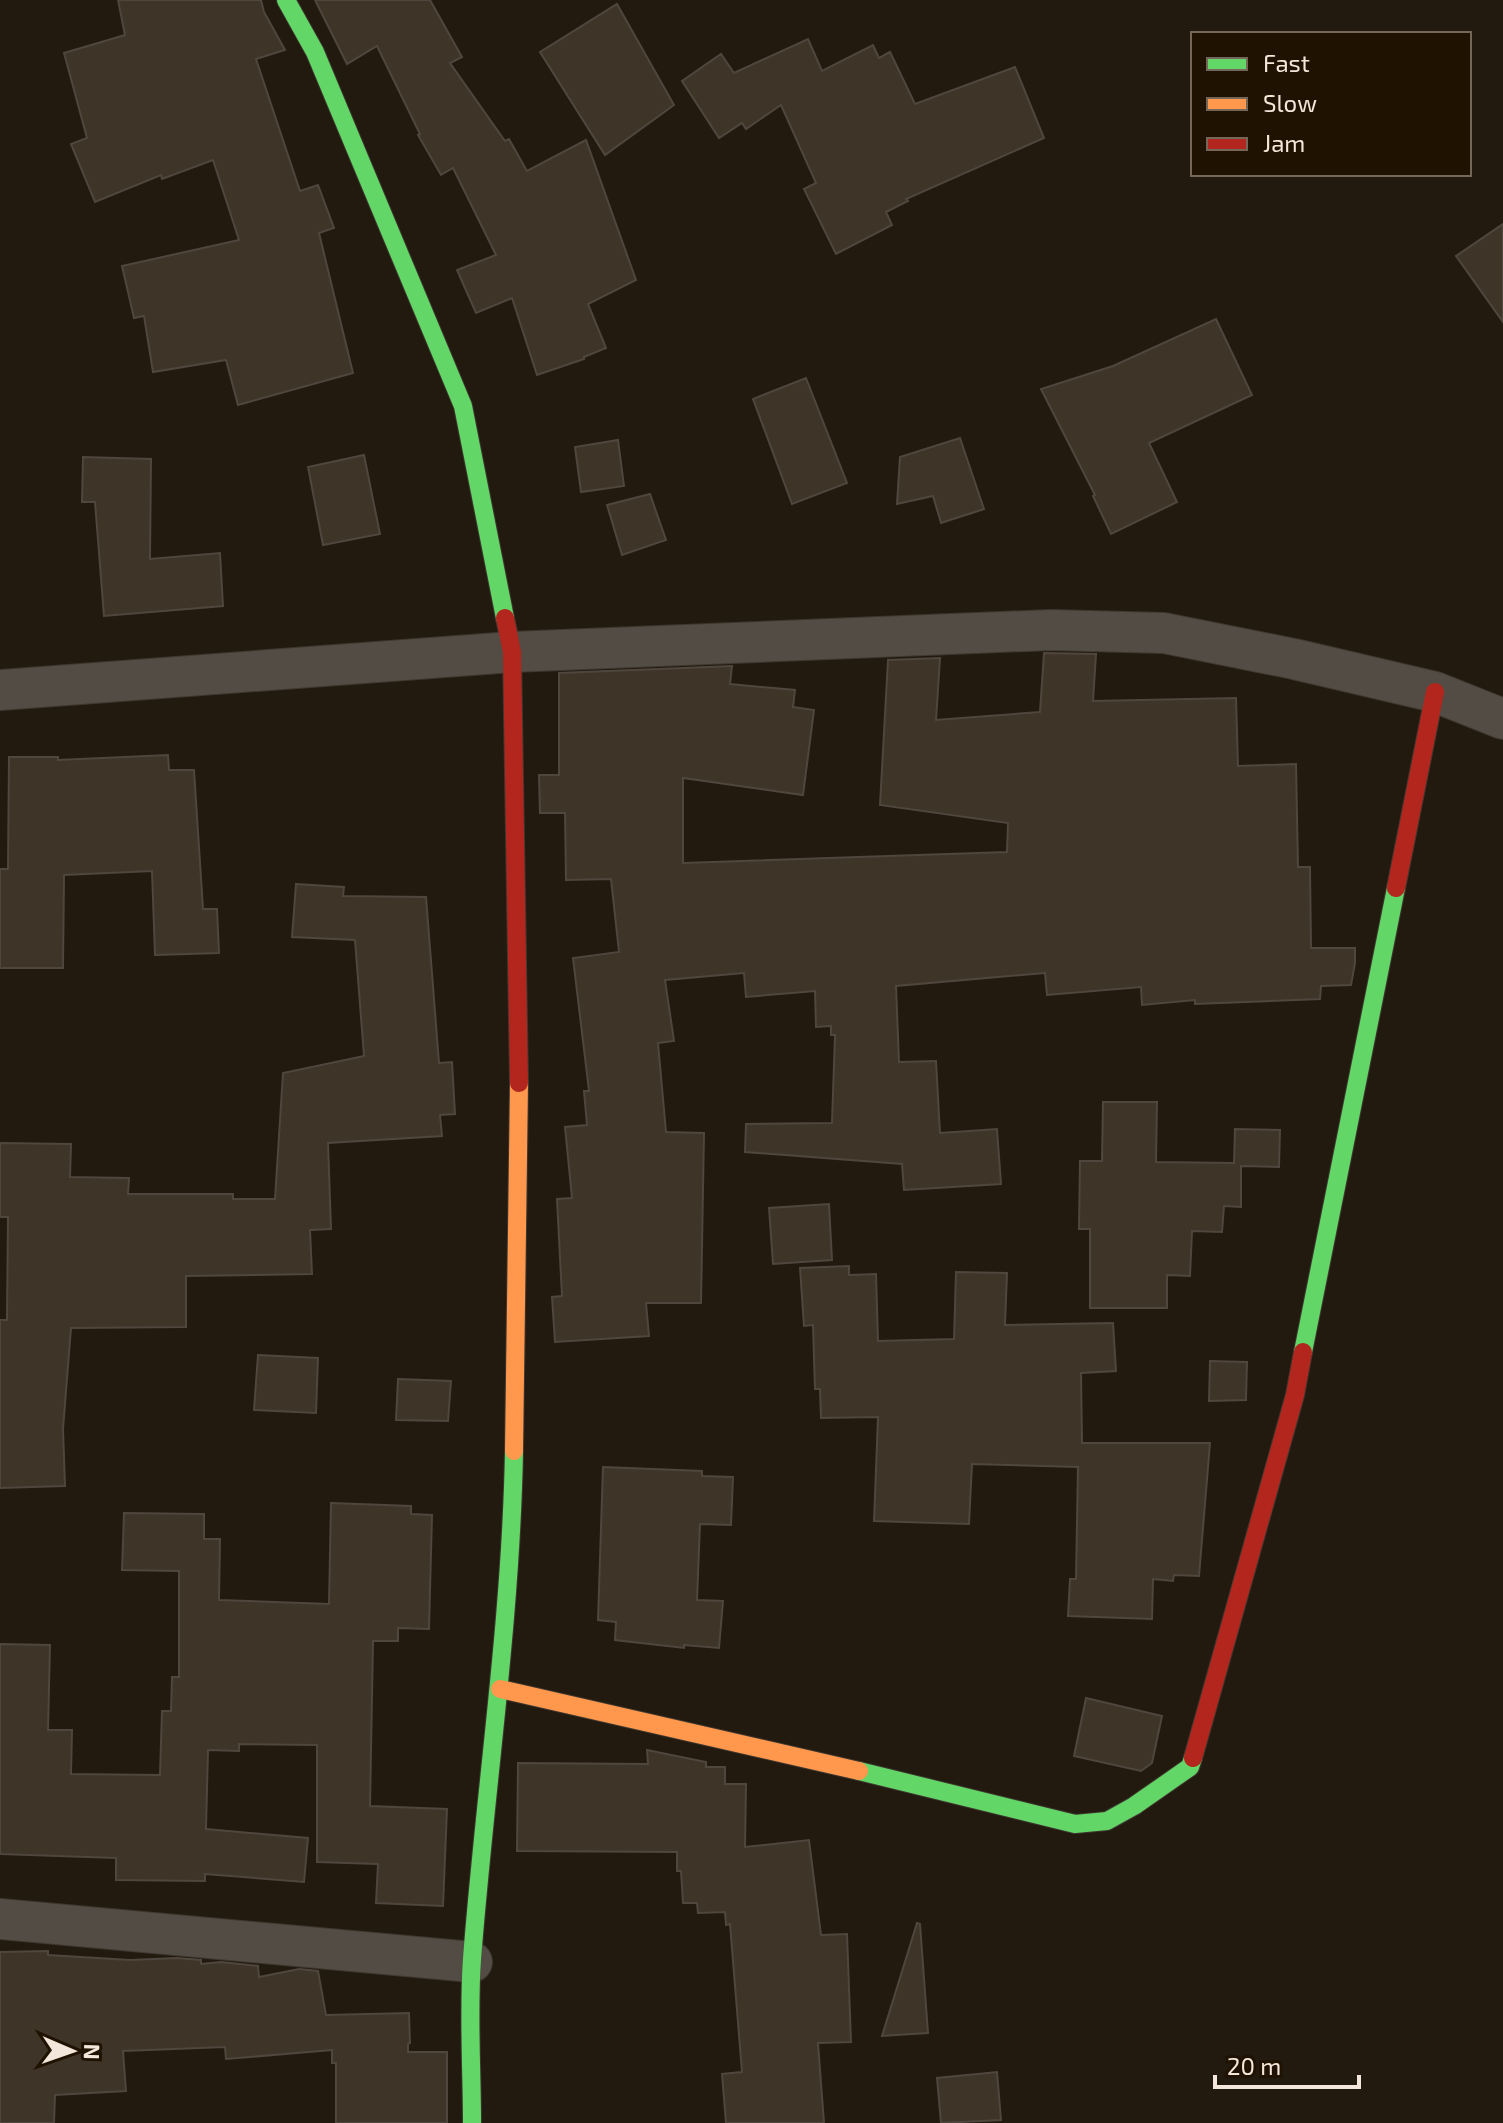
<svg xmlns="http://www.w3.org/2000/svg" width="1503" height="2123" viewBox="0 0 1503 2123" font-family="'Exo 2',sans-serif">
<rect width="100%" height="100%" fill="#221a0f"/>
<g fill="#3e3528" stroke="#4f463e" stroke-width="2">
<polygon points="118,0 261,0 264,12 285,50 256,59 300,191 318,185 334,228 319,233 353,373 238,405 226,360 153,372 144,316 134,318 122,266 239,240 213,160 162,179 161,175 95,202 71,144 87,138 64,53 125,35"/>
<polygon points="315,0 430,0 462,57 450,63 505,141 509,139 527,171 586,140 636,280 588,304 606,348 584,357 584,359 537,375 512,298 476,313 457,270 496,255 453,168 441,175 418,135 420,134 377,46 347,64"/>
<polygon points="617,4 674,105 605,155 540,52"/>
<polygon points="808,39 822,71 873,45 879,58 890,52 915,104 1015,67 1044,138 906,199 908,201 886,212 892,225 836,254 804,189 816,183 781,105 746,129 742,123 719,138 682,81 721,54 734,73"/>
<polygon points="1503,224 1503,322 1456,256"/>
<polygon points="1216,319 1252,395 1149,443 1177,502 1111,534 1093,496 1095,495 1041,389 1113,366"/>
<polygon points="806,378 847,483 792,504 753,399"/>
<polygon points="960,438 984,509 941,523 933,496 897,504 900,457"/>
<polygon points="618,440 624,486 581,492 575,447"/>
<polygon points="364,455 380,534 323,545 308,467"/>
<polygon points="83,457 151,459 150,559 220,553 223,606 104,616 95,502 82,502"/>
<polygon points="650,494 666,540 622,555 607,505"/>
<polygon points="1044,653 1096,654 1093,701 1236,698 1238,766 1296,764 1298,867 1310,867 1311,948 1355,948 1355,963 1351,985 1321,986 1320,999 1195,1004 1195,1000 1142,1005 1141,987 1047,995 1045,973 896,986 899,1062 936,1061 940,1133 997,1129 1001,1184 904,1190 902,1164 745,1152 746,1124 832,1123 835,1035 831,1035 831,1026 816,1027 815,991 746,997 744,973 665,980 674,1041 658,1043 666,1132 704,1133 701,1303 646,1303 649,1336 555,1342 552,1297 562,1296 557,1199 572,1198 565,1127 587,1125 584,1091 589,1091 573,958 619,952 611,879 566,880 565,813 540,813 539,775 559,775 559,673 732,666 730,684 795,690 793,707 814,710 803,795 683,778 683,863 1007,852 1008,823 880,805 888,660 940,658 936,720 1040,712"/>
<polygon points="168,755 169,770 194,770 203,909 217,909 219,953 155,955 152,871 64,875 63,968 0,968 0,869 8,869 9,757 58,757 58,760"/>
<polygon points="296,884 344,887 343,896 426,897 439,1063 452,1062 455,1114 440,1115 442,1136 328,1143 331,1229 310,1230 312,1274 186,1276 186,1327 71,1328 63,1429 65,1486 0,1488 0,1320 7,1320 8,1217 0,1217 0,1143 71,1144 70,1177 129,1178 128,1194 233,1194 233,1199 275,1199 283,1073 364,1056 355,940 292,937"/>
<polygon points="1103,1102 1157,1102 1156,1162 1234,1163 1235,1129 1280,1130 1279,1167 1241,1166 1241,1207 1224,1206 1222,1232 1192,1231 1190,1276 1167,1275 1167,1308 1090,1308 1090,1229 1079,1229 1080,1161 1102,1161"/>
<polygon points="829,1204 832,1260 773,1264 769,1208"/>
<polygon points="849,1266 849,1275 876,1274 878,1341 954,1339 956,1272 1007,1273 1005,1325 1113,1323 1116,1371 1081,1373 1082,1443 1210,1443 1199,1576 1174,1575 1173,1581 1153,1579 1152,1619 1068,1616 1070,1579 1076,1579 1078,1467 972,1464 969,1524 874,1521 878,1417 821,1418 820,1389 815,1389 813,1325 804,1326 800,1268"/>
<polygon points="258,1355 318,1358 316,1413 254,1410"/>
<polygon points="1210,1361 1247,1362 1246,1400 1209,1401"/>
<polygon points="398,1379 451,1381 448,1421 396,1420"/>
<polygon points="603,1467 702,1471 702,1476 733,1477 731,1525 700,1524 697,1600 723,1601 719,1648 684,1645 684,1648 615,1640 616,1622 598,1620"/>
<polygon points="331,1503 411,1506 411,1514 432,1515 429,1629 398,1628 398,1641 373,1641 370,1806 447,1809 443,1906 376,1903 378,1864 317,1862 317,1745 239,1744 239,1751 208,1750 206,1829 308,1838 304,1882 205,1874 205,1881 116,1880 116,1858 0,1854 0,1644 50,1645 48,1730 72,1730 71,1774 160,1775 162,1711 171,1711 172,1677 179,1677 179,1571 122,1570 124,1513 204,1514 204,1539 220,1539 219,1600 329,1604"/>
<polygon points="1086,1698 1162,1716 1152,1763 1141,1771 1074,1756"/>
<polygon points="647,1750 706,1762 706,1767 725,1767 725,1784 746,1784 745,1847 809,1840 821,1935 847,1934 851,2042 818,2043 824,2123 726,2123 722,2074 742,2072 730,1924 726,1925 725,1912 698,1913 697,1903 683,1903 681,1871 677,1871 677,1852 517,1851 518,1763 648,1764"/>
<polygon points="917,1923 920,1924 928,2033 882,2036"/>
<polygon points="48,1951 48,1955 130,1960 177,1958 201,1960 201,1964 221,1962 258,1966 259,1977 299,1969 318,1971 326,2015 409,2013 410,2043 408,2044 408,2052 447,2052 447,2123 336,2123 336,2063 332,2063 332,2050 226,2059 225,2047 123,2051 126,2091 55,2095 54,2123 0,2123 0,1952"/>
<polygon points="997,2072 1001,2120 941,2123 937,2078"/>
</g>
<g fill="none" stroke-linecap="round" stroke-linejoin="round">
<g stroke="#3e372f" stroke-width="42">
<g id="street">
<polyline points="0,690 512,652 1051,630 1164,633 1294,659 1435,692 1503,719"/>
<polyline points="0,1919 472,1962"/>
</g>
</g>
<g stroke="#3e372f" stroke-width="20">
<g id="fast">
<polyline points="286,0 315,52 463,406 505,618"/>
<polyline points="1303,1352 1396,888"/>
<polyline points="859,1771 1075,1824 1107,1821 1134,1806 1190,1767 1193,1758"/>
<path d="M472,2123C472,2069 468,2013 472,1959C485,1790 511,1622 514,1451"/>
</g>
</g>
<g stroke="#3e372f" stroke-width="20">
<g id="slow">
<polyline points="514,1451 519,1083"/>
<polyline points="500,1689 859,1771"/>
</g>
</g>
<g stroke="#3e372f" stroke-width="20">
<g id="jam">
<polyline points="505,618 512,652 519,1083"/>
<polyline points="1396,888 1435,692"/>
<polyline points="1193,1758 1295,1395 1303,1352"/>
</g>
</g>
<use href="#street" stroke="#524c44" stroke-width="40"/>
<use href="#fast" stroke="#63d668" stroke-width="18"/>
<use href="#slow" stroke="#ff974d" stroke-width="18"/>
<use href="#jam" stroke="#b3261e" stroke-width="18"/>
</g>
<rect x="1191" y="32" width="280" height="144" fill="#201201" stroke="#746758" stroke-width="2"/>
<rect x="1207" y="58" width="40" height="12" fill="#63d668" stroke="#746758" stroke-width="2"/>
<text x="1263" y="72" font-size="24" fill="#f2e7da">Fast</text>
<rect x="1207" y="98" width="40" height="12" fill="#ff974d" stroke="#746758" stroke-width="2"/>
<text x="1263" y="112" font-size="24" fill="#f2e7da">Slow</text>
<rect x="1207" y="138" width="40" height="12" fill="#b3261e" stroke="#746758" stroke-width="2"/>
<text x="1263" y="152" font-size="24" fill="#f2e7da">Jam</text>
<g transform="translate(72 2051) rotate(92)" stroke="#201201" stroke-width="6" paint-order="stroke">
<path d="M0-6L14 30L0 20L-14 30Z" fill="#f2e7da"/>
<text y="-12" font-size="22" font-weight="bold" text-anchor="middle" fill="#f2e7da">N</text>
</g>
<path d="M1215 2075v12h144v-12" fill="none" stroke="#f2e7da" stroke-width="4"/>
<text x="1227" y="2075" font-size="24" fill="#f2e7da" stroke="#201201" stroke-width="6" paint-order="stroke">20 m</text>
</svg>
